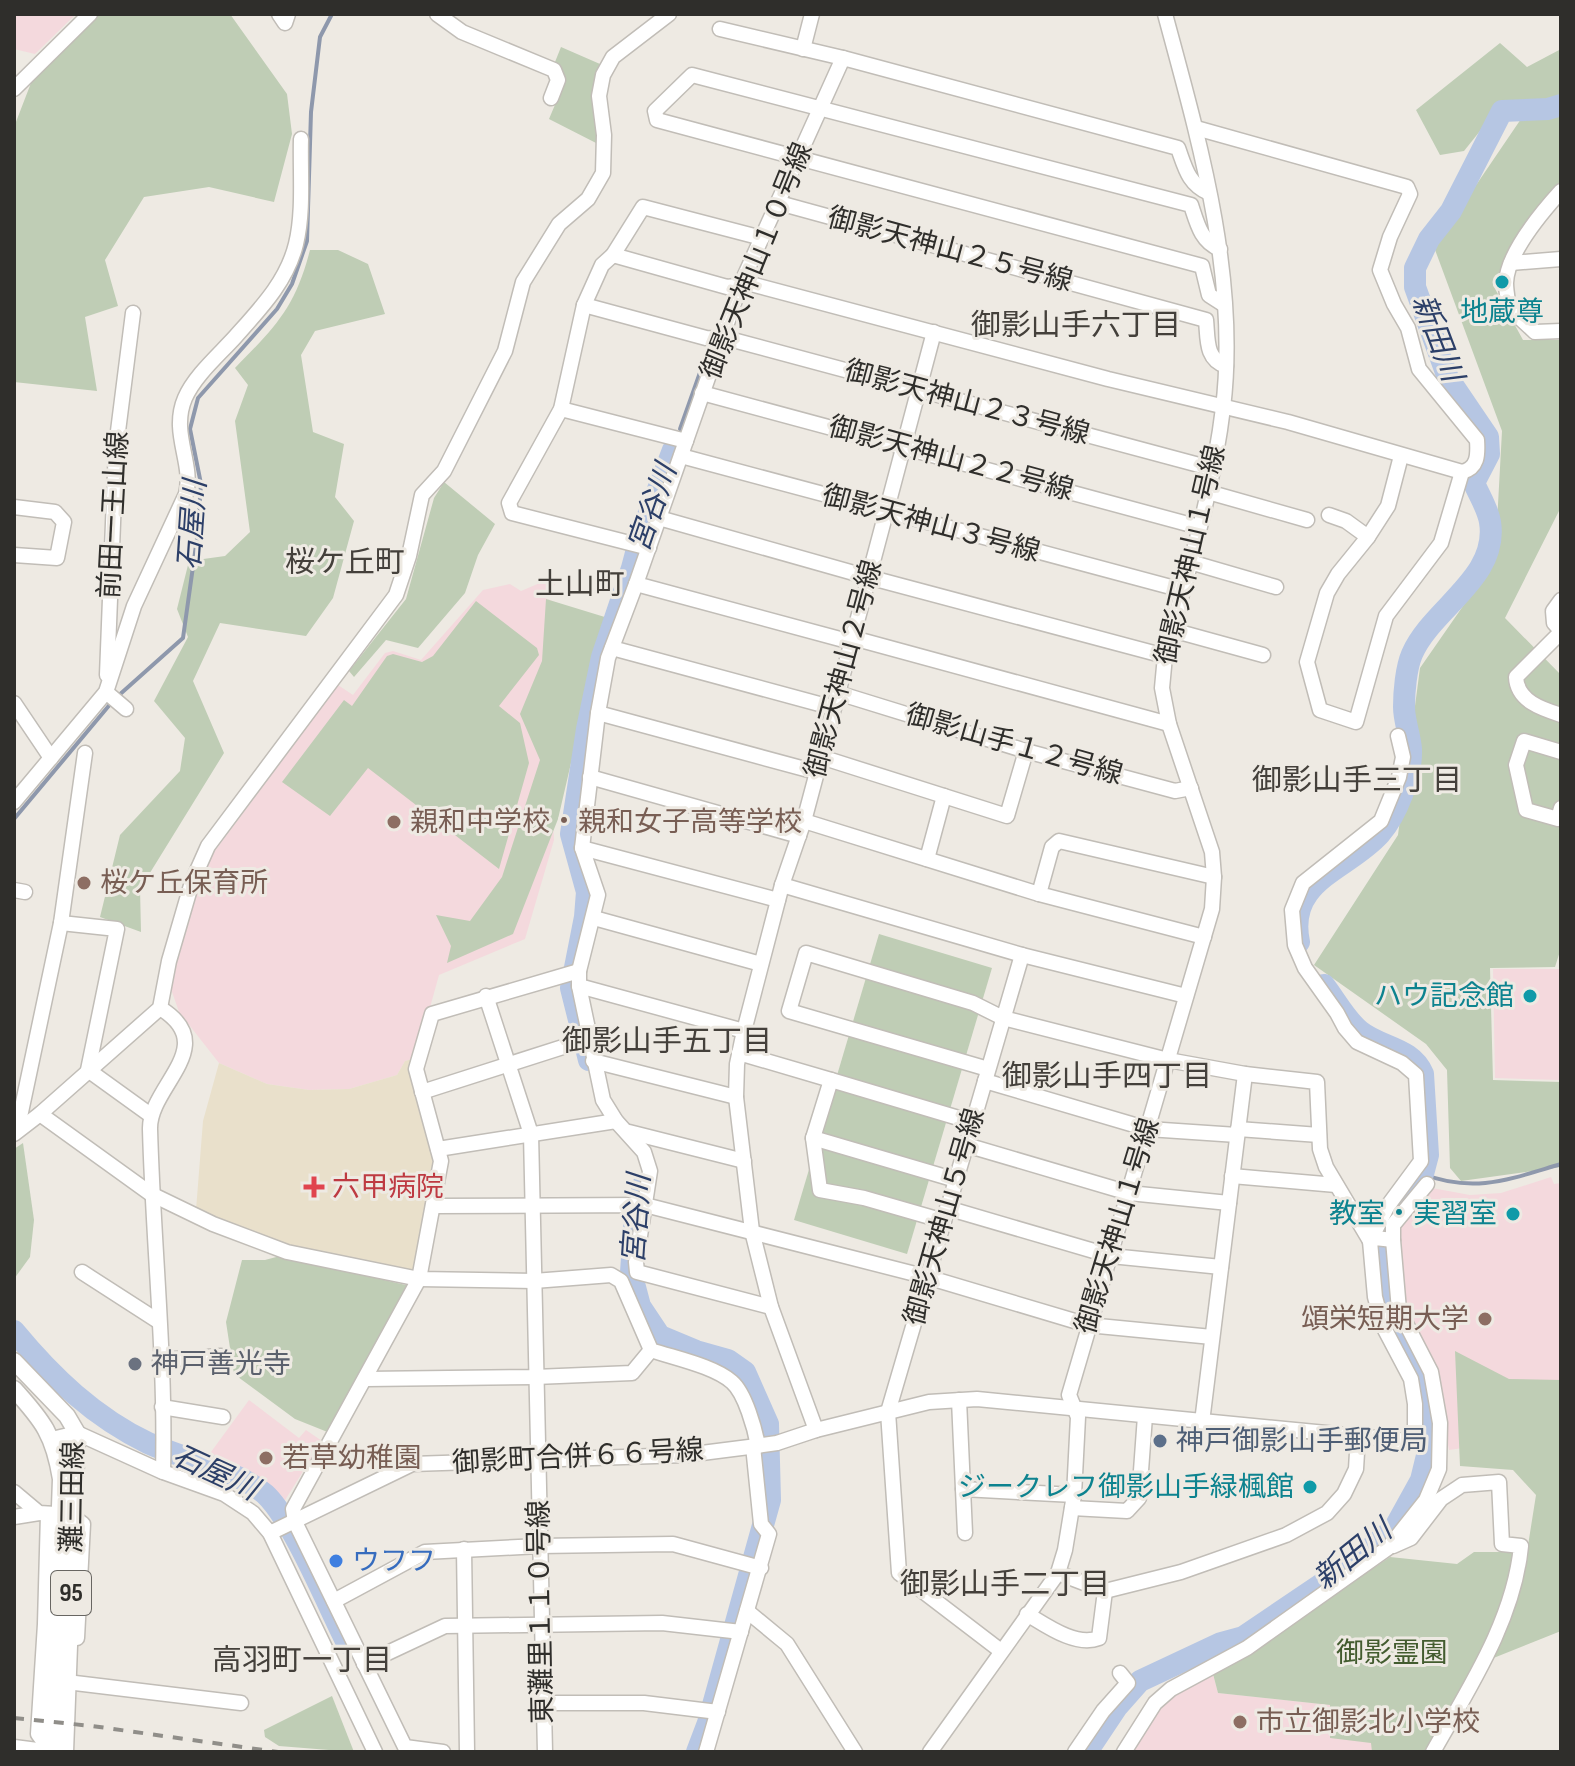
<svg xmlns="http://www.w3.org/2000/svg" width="1575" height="1766" viewBox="0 0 1575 1766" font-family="'Sofia Sans Condensed','Noto Sans JP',sans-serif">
<rect width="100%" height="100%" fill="#eeeae3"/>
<g fill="#f4d9dd">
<polygon points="14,14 76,14 35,54 14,49"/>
<polygon points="559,579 545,598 570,608 552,803 554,840 525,939 439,975 416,1058 405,1061 397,1075 349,1089 309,1090 267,1084 219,1063 179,1012 170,986 200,882 214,852 338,685 353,695 385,653 393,651 421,660 483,590 510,584 521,591 547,580"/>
<polygon points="1493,969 1561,969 1561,1080 1495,1078"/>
<polygon points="1551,1177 1554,1184 1561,1183 1561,1416 1491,1444 1449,1450 1434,1370 1403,1306 1398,1229 1432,1188 1470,1195 1501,1193"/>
<polygon points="249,1400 299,1438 306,1430 322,1441 282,1505 267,1486 255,1478 227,1466 211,1452"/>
<polygon points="1212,1670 1218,1693 1331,1705 1372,1743 1372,1752 1129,1752 1163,1703"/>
</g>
<polygon fill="#e9e0cb" points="416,1058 435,1164 414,1273 294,1250 275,1239 196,1210 203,1121 219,1063 267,1084 309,1090 349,1089 397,1075 405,1061"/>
<g fill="#bfcdb5">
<polygon points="96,14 230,14 287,94 292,134 274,202 209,187 144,197 105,260 118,306 85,317 97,391 14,382 14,127 31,83"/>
<polygon points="1500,43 1527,67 1561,49 1561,181 1538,211 1493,285 1523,340 1561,340 1560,509 1505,618 1561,675 1561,948 1555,967 1490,968 1493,1080 1561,1082 1561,1167 1461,1181 1450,1168 1447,1070 1426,1044 1314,965 1398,835 1420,668 1495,560 1502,431 1434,247 1523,116 1500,106 1464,151 1440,155 1416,110"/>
<polygon points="561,47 600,64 593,92 598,144 549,119 565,81 561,66 555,62"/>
<path d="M310,250H338L368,264L385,314L315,331L301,355L313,432L344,444L335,497L354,521L333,598L306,636L220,623L193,681L224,753L140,889L141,932L100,917L120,835L180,771L185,738L154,701L188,637L177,609L189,561L225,556L250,532L235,421L248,385L235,368C276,326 295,308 310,250Z"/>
<polygon points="444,482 495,524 478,555 465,593 418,648 386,640 354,677 349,671 406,599 434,498"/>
<polygon points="546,599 608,618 584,707 558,819 513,934 447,963 451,946 436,915 470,921 502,877 540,760 520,714 542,661"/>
<polygon points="476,601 537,648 539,655 499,706 520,723 529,763 499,869 368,768 330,816 282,782 344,700 352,706 387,656 393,654 422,662 433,656"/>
<polygon points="879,934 992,968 907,1254 794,1220"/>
<polygon points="23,1143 34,1220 30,1257 14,1279 14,1149"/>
<polygon points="280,1256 410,1286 330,1433 295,1419 234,1374 226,1322 242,1260 265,1260"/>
<polygon points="1455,1351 1509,1379 1561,1380 1561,1631 1491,1659 1523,1577 1536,1495 1513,1470 1460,1466"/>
<path d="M1474,1552H1517C1504,1624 1464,1688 1429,1752H1372L1371,1743L1330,1738V1705L1218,1693L1212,1670L1263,1642L1390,1557L1457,1564Z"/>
<polygon points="332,1696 354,1752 279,1746 265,1737 264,1730"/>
</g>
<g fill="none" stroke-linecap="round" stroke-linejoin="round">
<g stroke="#8e98ac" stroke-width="4">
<polyline points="680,429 708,350"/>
<polyline points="118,696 183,638 197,538 201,484 190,429 198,398 277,309 292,284 307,241 311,112 320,37 332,14"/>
<polyline points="14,819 112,702"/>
<path d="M1423,1174C1475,1194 1510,1179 1561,1164"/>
</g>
<g stroke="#b6c6e3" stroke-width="22">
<path d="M1299,942C1286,880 1348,870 1380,834C1397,814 1412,776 1411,749C1410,735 1404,721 1404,707C1404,692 1406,668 1412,654C1432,608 1499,578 1490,522C1488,509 1479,495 1474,483L1489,454L1488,437L1448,378L1415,287V268L1429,239L1451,211L1502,111L1548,109L1561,105"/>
<polyline points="589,1060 571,988 585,917 587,892 571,834 587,729 602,657 632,568 641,534 673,450"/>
<polyline points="644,1183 635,1215 631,1272 640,1306 660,1336 696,1351 728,1360 745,1372 768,1424 770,1500 708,1723 697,1752"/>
<path d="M14,1331C52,1377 94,1417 148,1443C183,1459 237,1470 265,1494C293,1520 328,1606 347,1643"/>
<path d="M1087,1752L1117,1707L1140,1681L1221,1643L1243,1637L1354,1562L1395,1527L1421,1480L1430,1443L1426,1405L1417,1364L1387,1312L1382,1294L1384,1225L1401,1197L1423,1174L1428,1155L1423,1074C1412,1047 1381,1048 1360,1031C1346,1020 1335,999 1324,985"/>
</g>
<g stroke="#c1bdb7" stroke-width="17">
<g id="minor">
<polyline points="279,14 285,23 288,14"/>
<polyline points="437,14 462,32 554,70 558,80 551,98"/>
<polyline points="720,29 843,58"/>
<polyline points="803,49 812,14"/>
<polyline points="14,89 90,14"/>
<path d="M1196,128L1407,187L1410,194L1390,237L1380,270L1394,304L1408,328L1419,369L1477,440C1478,455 1478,468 1462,472"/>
<path d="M1561,191C1542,212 1507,253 1506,283C1506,291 1508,300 1509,308L1535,332L1561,331"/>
<path d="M779,203L1206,320C1208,339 1205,359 1226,366"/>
<path d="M1220,249C1201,242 1197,223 1191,205L692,75L655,111L657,120L1202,266L1209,295L1223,304"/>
<polyline points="613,255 727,287 751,284 1108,379 1288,422 1462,472"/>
<polyline points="1511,263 1561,259"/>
<polyline points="584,305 706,338 733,340 1214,469"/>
<polyline points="702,393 1199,527"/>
<polyline points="561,409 686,441"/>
<polyline points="681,456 1182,590"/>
<polyline points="1401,456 1388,506 1368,537 1338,574 1327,593 1307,662 1320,710 1356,722 1386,616 1441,543 1462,472"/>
<polyline points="1208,492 1307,520"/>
<polyline points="14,507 55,512 64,522 57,558 14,555"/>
<polyline points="1329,515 1346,521 1368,537"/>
<polyline points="659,518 868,577 1165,656"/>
<polyline points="649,548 512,513 509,503 561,409 584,305 602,265 613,255 643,207 762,238"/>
<polyline points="1190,562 1276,587"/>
<polyline points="636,584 840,639 853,638 1169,724"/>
<polyline points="1561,600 1553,611 1554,623 1561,631"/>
<polyline points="1172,630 1263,655"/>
<path d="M1561,632L1516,677C1517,701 1542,709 1561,715"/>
<polyline points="612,648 834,708"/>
<polyline points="107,675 116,447 133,313"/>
<polyline points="106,692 126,709"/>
<polyline points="838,693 1026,751 1175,791 1191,788"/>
<polyline points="14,703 51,758"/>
<polyline points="598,713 816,772"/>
<polyline points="1561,752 1524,741 1516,765 1526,810 1558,819 1561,808"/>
<polyline points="821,757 1007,816 1026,751"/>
<polyline points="590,777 799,836"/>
<path d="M14,802L106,692L134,606L186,494C194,463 170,433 185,398C195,375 220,354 236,336C261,308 287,281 296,244C304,211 300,173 301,139"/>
<polyline points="804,821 1039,894"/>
<polyline points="582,848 778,900"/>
<polyline points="927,859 944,796"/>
<polyline points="782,885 1022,955"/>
<polyline points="14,890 25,892"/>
<polyline points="594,918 761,964"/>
<polyline points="61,923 117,929 88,1070 149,1114"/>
<polyline points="1204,937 1039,894 1052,847 1059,841 1214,877"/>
<polyline points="579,986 744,1031"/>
<polyline points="486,996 531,1134 545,1752"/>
<path d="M160,1008C222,1046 149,1086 150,1129C153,1242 166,1359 163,1472"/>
<polyline points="739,1053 831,1080 813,1138 820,1190 864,1198 944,1221"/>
<polyline points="593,1061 736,1097"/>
<polyline points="988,1069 789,1011 806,953 973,1003 1003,1018 1168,1060 1245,1074 1317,1082 1320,1149 1326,1167 1370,1241 1375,1238 1393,1240"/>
<polyline points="831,1080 972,1122"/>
<polyline points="985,1081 1148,1129 1237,1135"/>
<polyline points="422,1092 588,1039"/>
<path d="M40,1114L151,1194L213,1224L287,1252L419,1279L534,1281L611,1275L621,1281L651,1350C674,1358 714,1366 732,1382C745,1393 755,1429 758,1446"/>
<polyline points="1238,1129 1319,1135"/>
<polyline points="17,1131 61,923 85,753"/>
<polyline points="629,1132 744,1161"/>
<polyline points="14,1134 40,1114 160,1008 169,961 192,882 208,846 396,595 409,556 422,495 444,471 505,351 523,282 559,224 588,199 603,173 604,135 599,96 603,75 613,57 669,14"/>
<polyline points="813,1138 956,1180"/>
<polyline points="966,1145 1129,1193 1229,1203"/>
<polyline points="438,1149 616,1121"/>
<polyline points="1232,1176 1336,1185"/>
<polyline points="433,1206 645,1205 927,1277 1088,1325 1212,1337"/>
<polyline points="947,1208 1111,1256 1221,1267"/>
<polyline points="82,1272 158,1321"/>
<path d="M771,1307L637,1272L636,1262L650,1171L644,1152L616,1121L603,1100L579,986V971L598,895L582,848L598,713L608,658L636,584L740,286L843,58L1178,148C1185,167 1188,184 1209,193"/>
<polyline points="160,1360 221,1356"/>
<polyline points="366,1379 535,1377 632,1373 651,1350"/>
<polyline points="959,1400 963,1489 1074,1495"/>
<polyline points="162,1407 223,1417"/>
<polyline points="1202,1422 1245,1074"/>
<polyline points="816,1430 771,1307 752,1231 736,1097 737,1064 744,1031 782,885 804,821 934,332"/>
<polyline points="52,1439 77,1433 163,1472 224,1494 253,1513 270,1533 375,1752"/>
<polyline points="963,1489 965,1533"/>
<polyline points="14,1492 39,1513 56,1514"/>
<polyline points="1072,1508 1127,1511 1139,1498 1145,1416"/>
<polyline points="48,1514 45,1624 38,1734 51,1752"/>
<polyline points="14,1517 39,1513"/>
<polyline points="75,1518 83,1524 77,1638"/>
<polyline points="270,1533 412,1464 686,1455 749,1447 777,1443 816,1430 929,1402 977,1399 1409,1441 1415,1435 1415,1404 1411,1379 1383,1326 1375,1297 1370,1241 1387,1207 1421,1161 1416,1075 1402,1063 1357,1042 1345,1028 1337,1013 1305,968 1295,945 1292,910 1303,883 1381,821 1399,777 1403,757 1398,736"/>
<path d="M1393,1546L1411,1538L1441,1499L1462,1485L1499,1482L1502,1544L1521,1546C1514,1620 1469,1688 1433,1752"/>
<polyline points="464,1549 467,1752"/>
<polyline points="1058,1573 1105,1591 1181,1572 1286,1535 1327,1513 1344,1494 1356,1469 1358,1436"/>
<polyline points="334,1601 425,1552 539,1546 673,1544 761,1568"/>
<polyline points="747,1611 787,1644 855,1752"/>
<path d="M1027,1614C1047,1626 1076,1647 1099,1638L1105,1591"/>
<polyline points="1001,1651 899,1573 888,1412 1022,955 1186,996"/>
<polyline points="364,1664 445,1626 662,1623 741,1632"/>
<polyline points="75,1683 241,1703"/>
<polyline points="543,1703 644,1703 718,1712"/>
<polyline points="14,1747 53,1752"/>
<polyline points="443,1752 405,1747 295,1522 293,1509 419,1279 441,1161 416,1069 432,1014 579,971"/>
<polyline points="706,1752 769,1534 761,1524 753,1446"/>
<path d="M930,1752L1058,1573L1065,1550L1074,1495L1078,1417L1069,1395L1212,909L1214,877L1212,852L1169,724L1162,688L1165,656C1187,574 1213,492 1223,408C1239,277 1199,140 1165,14"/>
<polyline points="1075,1752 1103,1711 1128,1683 1120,1673"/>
<polyline points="1124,1752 1155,1703 1171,1689 1247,1648 1388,1548 1426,1500 1439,1469 1440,1423 1431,1372 1399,1310 1393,1240 1393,1225 1427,1184"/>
</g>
</g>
<g stroke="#c1bdb7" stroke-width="19">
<g id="major">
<polyline points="14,1361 67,1416 77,1433 65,1752"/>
<path d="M14,1389C43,1421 54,1435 61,1479L51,1752"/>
</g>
</g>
<use href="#minor" stroke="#fff" stroke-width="14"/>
<use href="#major" stroke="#fff" stroke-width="16"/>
<polyline stroke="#908e89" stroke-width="4" stroke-dasharray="10 10" stroke-linecap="butt" points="14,1718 92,1726 278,1752"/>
</g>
<g fill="#0f9aa8" stroke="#eeeae3" stroke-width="3">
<circle cx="1502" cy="282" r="8"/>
<circle cx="1530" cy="996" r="8"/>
<circle cx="1513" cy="1214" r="8"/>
<circle cx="1310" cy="1487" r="8"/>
</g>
<g fill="#8d6e63" stroke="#eeeae3" stroke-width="3">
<circle cx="394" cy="822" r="8"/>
<circle cx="84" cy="883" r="8"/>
<circle cx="1485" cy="1319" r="8"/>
<circle cx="266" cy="1458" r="8"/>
<circle cx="1240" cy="1722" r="8"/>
</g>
<path fill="#e0444e" stroke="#eeeae3" stroke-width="3" d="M310 1175h8v8h8v8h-8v8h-8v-8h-8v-8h8z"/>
<circle fill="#6b7280" stroke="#eeeae3" stroke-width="3" cx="135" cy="1364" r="8"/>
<circle fill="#5c6f8a" stroke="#eeeae3" stroke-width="3" cx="1160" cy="1441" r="8"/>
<circle fill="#3f7fe0" stroke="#eeeae3" stroke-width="3" cx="336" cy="1561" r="8"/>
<g text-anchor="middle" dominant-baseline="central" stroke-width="6" stroke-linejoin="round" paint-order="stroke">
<rect fill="#eeeae3" stroke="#686662" stroke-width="2" x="51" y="1571" width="40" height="44" rx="6"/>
<g font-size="26" font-weight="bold" fill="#2f2e2b">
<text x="71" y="1593">95</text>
</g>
<g font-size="28" fill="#2f2e2b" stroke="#eeeae3">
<text transform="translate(950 250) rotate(15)">御影天神山２５号線</text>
<text transform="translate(757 261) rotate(-68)">御影天神山１０号線</text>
<text transform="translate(967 403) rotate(15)">御影天神山２３号線</text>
<text transform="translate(951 459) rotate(15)">御影天神山２２号線</text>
<text transform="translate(114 515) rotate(-87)">前田一王山線</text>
<text transform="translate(931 524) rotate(15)">御影天神山３号線</text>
<text transform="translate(1191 555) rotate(-77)">御影天神山１号線</text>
<text transform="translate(844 669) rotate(-75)">御影天神山２号線</text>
<text transform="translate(1014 745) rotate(16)">御影山手１２号線</text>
<text transform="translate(945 1217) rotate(-74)">御影天神山５号線</text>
<text transform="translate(1118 1226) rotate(-73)">御影天神山１号線</text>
<text transform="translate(578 1457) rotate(-3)">御影町合併６６号線</text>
<text transform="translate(73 1497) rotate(-89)">灘三田線</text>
<text transform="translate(541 1612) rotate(-91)">東灘里１１０号線</text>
</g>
<g font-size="28" fill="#0d838f" stroke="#eeeae3" text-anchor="end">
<text x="1502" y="312" text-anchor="middle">地蔵尊</text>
<text x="1514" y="996">ハウ記念館</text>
<text x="1497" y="1214">教室・実習室</text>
<text x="1294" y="1487">ジークレフ御影山手緑楓館</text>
</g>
<g font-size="28" fill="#785e54" stroke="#eeeae3" text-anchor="start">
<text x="410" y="822">親和中学校・親和女子高等学校</text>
<text x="100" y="883">桜ケ丘保育所</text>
<text x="1469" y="1319" text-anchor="end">頌栄短期大学</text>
<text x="282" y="1458">若草幼稚園</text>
<text x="1256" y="1722">市立御影北小学校</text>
</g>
<g font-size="28" fill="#be3a42" stroke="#eeeae3" text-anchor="start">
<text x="332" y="1187">六甲病院</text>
</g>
<g font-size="28" fill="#5b616d" stroke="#eeeae3" text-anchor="start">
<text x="151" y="1364">神戸善光寺</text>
</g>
<g font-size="28" fill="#4e5e75" stroke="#eeeae3" text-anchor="start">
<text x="1176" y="1441">神戸御影山手郵便局</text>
</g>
<g font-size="28" fill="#366cbe" stroke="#eeeae3" text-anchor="start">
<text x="352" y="1561">ウフフ</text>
</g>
<g font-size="28" fill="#435c2f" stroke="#eeeae3">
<text x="1392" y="1653">御影霊園</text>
</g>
<g font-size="30" fill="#44403b" stroke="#eeeae3">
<text x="1076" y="326">御影山手六丁目</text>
<text x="345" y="563">桜ケ丘町</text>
<text x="580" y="585">土山町</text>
<text x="1357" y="781">御影山手三丁目</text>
<text x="667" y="1042">御影山手五丁目</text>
<text x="1107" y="1077">御影山手四丁目</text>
<text x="1005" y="1585">御影山手二丁目</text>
<text x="302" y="1661">高羽町一丁目</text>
</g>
<g font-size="30" font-style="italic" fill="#2c3f68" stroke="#eeeae3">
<text transform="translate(1437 338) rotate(69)">新田川</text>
<text transform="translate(653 508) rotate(-71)">宮谷川</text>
<text transform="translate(193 525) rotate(-86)">石屋川</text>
<text transform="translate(637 1219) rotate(-86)">宮谷川</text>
<text transform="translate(215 1473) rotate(25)">石屋川</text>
<text transform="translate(1353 1555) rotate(-39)">新田川</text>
</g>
</g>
<rect width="1575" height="1766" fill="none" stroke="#2f2e2b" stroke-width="32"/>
</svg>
